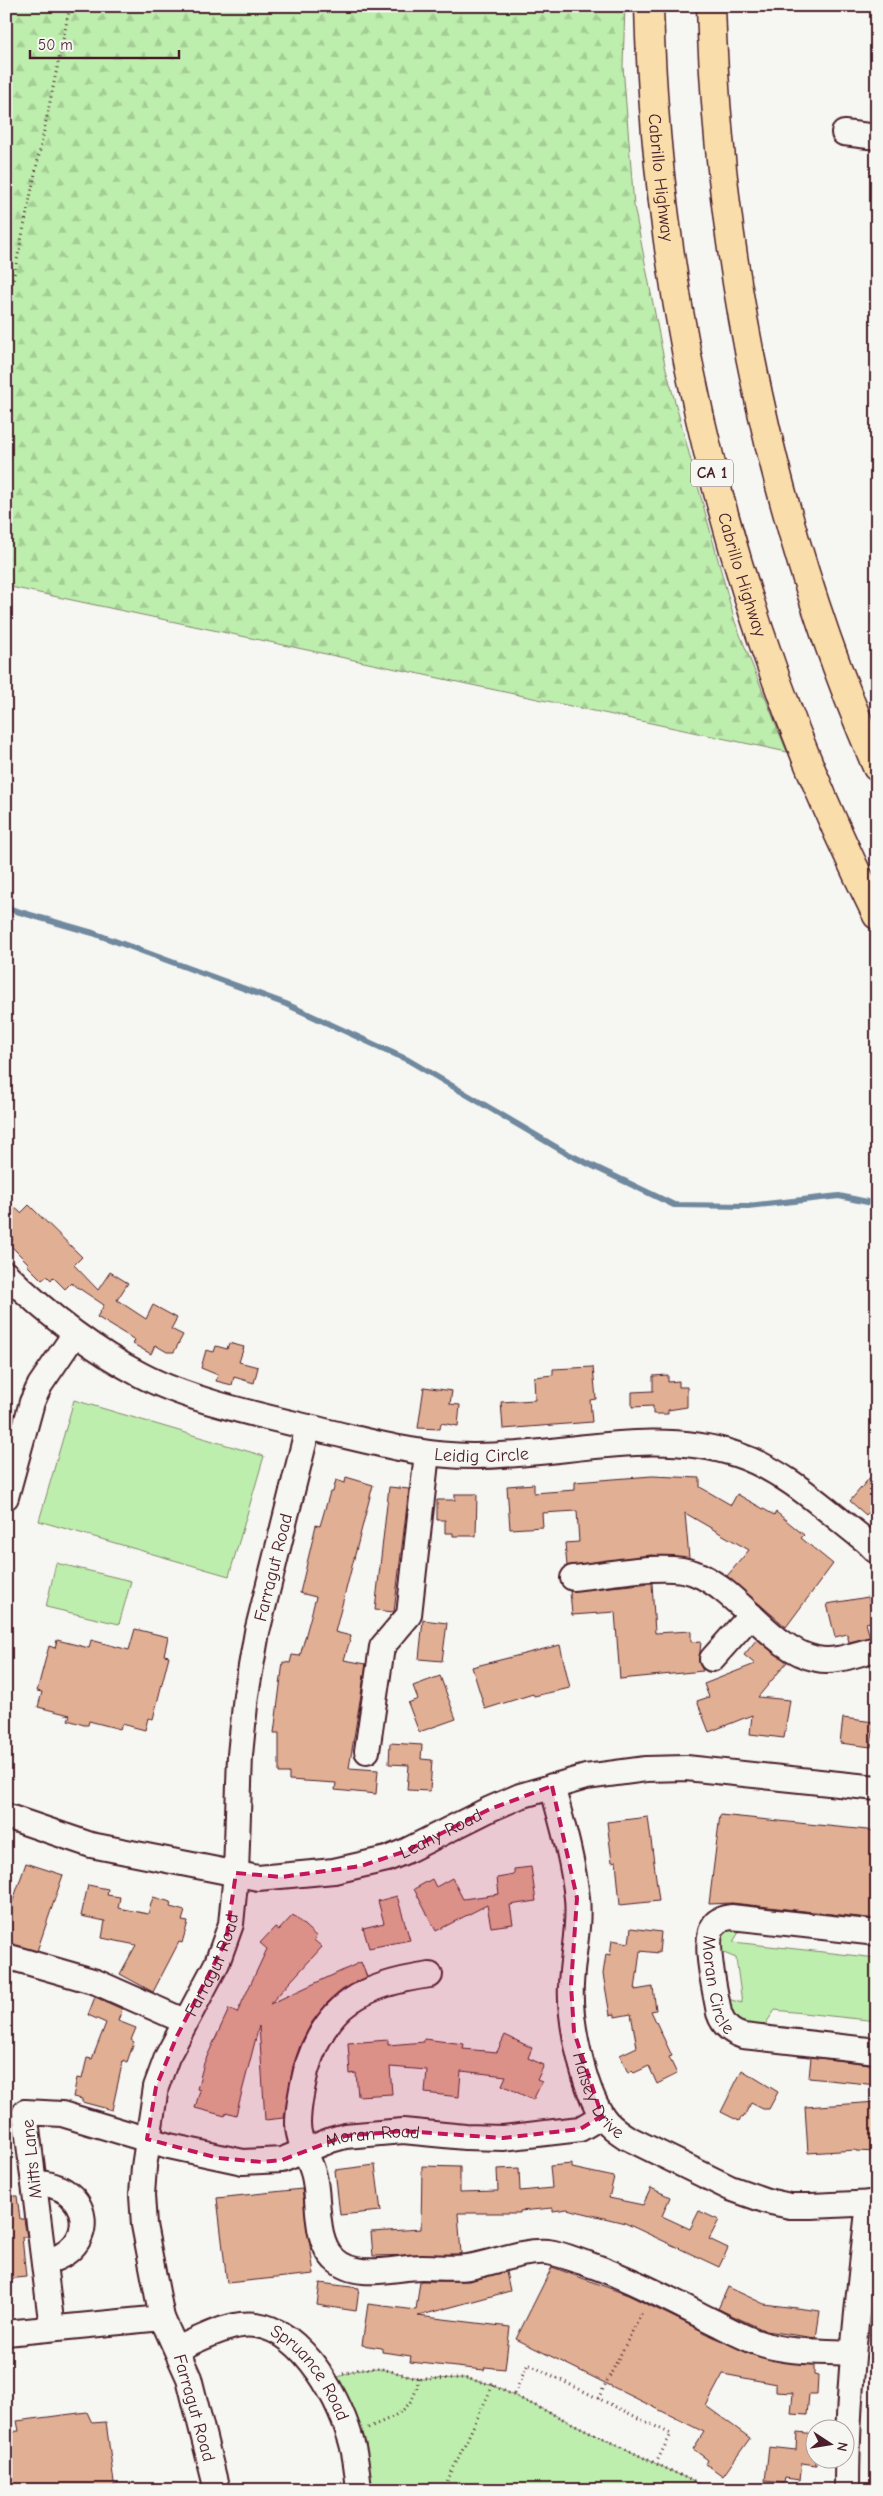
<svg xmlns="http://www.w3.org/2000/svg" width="883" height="2496" viewBox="0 0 883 2496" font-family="'Comic Neue',sans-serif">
<defs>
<pattern id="forest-firs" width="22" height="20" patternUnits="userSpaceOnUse" patternTransform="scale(1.25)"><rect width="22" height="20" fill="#bdeead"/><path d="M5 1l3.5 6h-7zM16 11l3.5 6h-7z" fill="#a4cc95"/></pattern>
</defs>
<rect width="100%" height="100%" fill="#f6f6f2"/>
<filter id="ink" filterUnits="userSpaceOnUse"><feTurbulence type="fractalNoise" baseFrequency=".02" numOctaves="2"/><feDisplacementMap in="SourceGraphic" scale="10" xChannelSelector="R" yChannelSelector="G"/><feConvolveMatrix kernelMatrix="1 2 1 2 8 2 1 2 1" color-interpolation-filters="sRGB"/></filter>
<g filter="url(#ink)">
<polygon fill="url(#forest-firs)" stroke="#84866c" points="6,6 625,6 623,66 634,206 665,365 735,622 787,752 6,586"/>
<g fill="#bdeead" stroke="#84866c">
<polygon points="74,1400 264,1456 229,1576 39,1521"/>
<polygon points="56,1563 131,1581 119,1624 46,1607"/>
<polygon points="728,1927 742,1927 733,1942 877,1958 877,2021 775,2010 762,2029 739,2024 721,1997 742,2003 736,1958 719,1951 720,1935"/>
<polygon points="378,2368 422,2379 464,2378 490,2384 711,2490 359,2490 325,2382 360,2369"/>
</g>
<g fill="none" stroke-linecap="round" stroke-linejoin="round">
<polyline stroke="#70899e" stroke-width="6" points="6,908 93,933 286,1004 408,1060 566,1153 674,1205 748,1206 839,1196 877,1204"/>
</g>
<g fill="#e1af93" stroke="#4a1f2b">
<polygon points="29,1205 82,1257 74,1265 98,1290 110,1272 128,1283 117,1300 146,1319 153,1305 177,1318 171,1329 183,1335 174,1352 167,1352 155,1345 151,1354 133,1344 135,1340 97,1317 104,1305 71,1283 65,1289 53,1277 51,1280 47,1276 42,1280 27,1265 29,1264 9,1244 13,1240 6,1234 6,1215 14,1207 21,1213"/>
<polygon points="229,1343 244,1347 239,1362 258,1367 254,1383 234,1377 232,1385 216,1381 218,1375 201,1368 206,1350 214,1352 216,1346 227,1349"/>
<polygon points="593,1367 596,1399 590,1400 592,1422 503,1429 501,1402 535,1400 534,1377 553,1375 553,1369"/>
<polygon points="668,1375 668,1382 679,1381 679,1387 687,1387 687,1407 668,1410 668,1414 653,1414 653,1406 632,1407 632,1392 653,1391 653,1376"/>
<polygon points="424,1387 452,1391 450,1404 460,1405 458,1426 441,1423 440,1429 418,1428"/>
<polygon points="877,1469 877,1517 869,1511 866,1515 850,1501"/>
<polygon points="652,1476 700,1478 700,1487 731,1505 737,1494 774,1515 776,1512 804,1535 801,1538 833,1564 786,1627 727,1576 749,1550 685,1513 689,1558 651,1555 567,1566 565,1543 579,1542 577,1511 542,1513 543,1527 510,1529 507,1486 534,1484 534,1493 575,1490 575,1482"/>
<polygon points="346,1477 373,1485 335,1632 351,1636 344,1660 366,1664 349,1768 378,1770 376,1794 335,1790 336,1783 289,1780 289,1773 279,1773 279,1733 274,1733 283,1662 290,1663 292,1655 300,1656 316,1597 300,1593 316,1525 320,1526 330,1492 333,1492 336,1480 345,1483"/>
<polygon points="389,1487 409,1489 394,1612 375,1610"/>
<polygon points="455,1494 477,1494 476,1536 453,1536 453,1533 445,1533 445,1520 437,1520 437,1500 455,1500"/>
<polygon points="652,1583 655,1633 691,1631 691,1642 701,1641 699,1663 703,1671 620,1679 615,1612 572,1615 570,1591"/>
<polygon points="868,1597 874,1621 866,1623 870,1637 849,1642 847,1634 835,1637 827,1604"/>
<polygon points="423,1620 447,1623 442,1661 419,1659"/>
<polygon points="135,1629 168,1637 164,1655 169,1656 153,1719 148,1718 145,1730 122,1724 120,1729 89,1721 88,1725 84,1725 68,1720 70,1715 38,1707 42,1692 37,1691 49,1646 55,1648 57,1640 89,1648 91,1640 129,1650"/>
<polygon points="757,1639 787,1662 758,1697 790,1700 784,1738 750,1734 752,1715 709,1732 697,1701 709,1697 704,1684 755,1664 744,1655"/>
<polygon points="560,1645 570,1688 534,1696 533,1694 485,1709 472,1667"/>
<polygon points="440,1676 456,1719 419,1732 408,1703 418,1699 413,1686"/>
<polygon points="843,1718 874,1722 871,1747 840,1743"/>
<polygon points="390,1743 422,1745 421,1759 432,1760 430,1791 407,1790 409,1765 389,1764"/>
<polygon points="720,1815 877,1831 877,1919 732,1903 709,1904"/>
<polygon points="648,1817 659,1901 620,1905 616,1861 612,1862 607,1822"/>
<polygon points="26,1863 63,1875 37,1951 6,1943 6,1921"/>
<polygon points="531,1867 536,1901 510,1905 513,1924 491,1927 487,1905 436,1931 414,1889 432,1879 436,1887 452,1878 463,1899 499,1894 497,1878 514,1875 514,1869"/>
<polygon points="88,1885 108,1889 107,1895 120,1897 118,1908 148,1914 153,1897 171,1902 170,1907 185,1911 182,1921 188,1922 182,1943 179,1942 153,1992 120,1974 136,1945 102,1938 105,1921 81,1916"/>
<polygon points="397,1896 410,1940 369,1948 363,1928 384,1923 378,1901"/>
<polygon points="293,1915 317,1937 314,1940 322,1947 270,2004 361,1962 367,1977 342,1990 328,2002 312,2022 301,2043 293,2066 284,2118 265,2120 259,2026 236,2115 226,2112 225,2116 195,2108 200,2090 197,2089 204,2063 229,2009 237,2013 267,1949 260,1943 275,1927 279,1930"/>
<polygon points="631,1928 661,1932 659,1953 640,1951 635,1990 653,1987 656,2010 651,2011 672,2056 669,2057 677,2074 657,2084 649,2066 634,2073 632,2071 628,2073 620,2055 637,2047 631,2014 615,2017 615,2014 610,2015 603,1974 606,1954 610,1955 612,1940 629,1943"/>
<polygon points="95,1997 122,2009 118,2021 136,2028 131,2040 134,2042 127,2062 123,2060 112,2110 82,2102 82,2099 73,2097 77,2078 82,2079 87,2058 92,2059 106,2023 88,2015"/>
<polygon points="505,2035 532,2048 528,2058 544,2065 537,2080 542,2082 533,2100 502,2085 506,2076 461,2071 459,2097 425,2093 427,2070 390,2067 392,2094 358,2096 356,2073 350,2074 348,2043 388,2040 388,2045 424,2042 424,2039 464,2044 463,2049 497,2052"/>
<polygon points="811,2057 877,2065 877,2085 809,2078"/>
<polygon points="742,2070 778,2092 769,2109 763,2109 751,2103 743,2118 741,2117 739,2121 721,2112"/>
<polygon points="877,2102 877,2152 856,2151 856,2150 808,2153 805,2107"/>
<polygon points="572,2164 572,2168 614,2177 609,2198 643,2205 651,2188 670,2197 662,2216 690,2229 699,2211 719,2220 709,2239 728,2248 719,2267 625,2223 567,2209 553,2211 553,2208 520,2211 520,2213 458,2213 461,2254 373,2256 371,2232 421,2229 422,2166 460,2167 460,2192 498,2191 497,2169 519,2168 520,2191 552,2188 550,2166"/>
<polygon points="375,2165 381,2211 340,2215 335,2170"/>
<polygon points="302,2189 314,2274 227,2283 217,2198"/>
<polygon points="6,2196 17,2196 20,2219 24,2219 27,2237 22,2237 26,2277 6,2279"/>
<polygon points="552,2267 628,2295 750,2354 781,2362 814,2365 814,2375 818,2376 817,2394 809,2394 807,2415 791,2414 793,2393 776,2392 776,2384 723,2374 706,2406 750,2438 723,2476 706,2464 708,2460 693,2449 704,2432 516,2339"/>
<polygon points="506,2272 510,2291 418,2316 510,2327 505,2369 485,2367 484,2370 410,2362 411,2356 382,2352 382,2348 362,2345 368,2304 416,2310 420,2281 469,2281"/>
<polygon points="320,2283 359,2288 356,2311 317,2305"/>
<polygon points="728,2287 764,2304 820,2311 816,2338 766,2331 718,2309"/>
<polygon points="87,2412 92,2423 106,2422 115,2490 6,2490 6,2432 19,2431 17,2421"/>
<polygon points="797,2432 816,2434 816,2465 802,2463 800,2480 785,2478 784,2483 765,2481 769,2447 796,2450"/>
</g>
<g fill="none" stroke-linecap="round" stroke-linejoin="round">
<g stroke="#4a1f2b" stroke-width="28">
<g id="minor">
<polyline points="844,133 877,137"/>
<path id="s1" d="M6,1274C47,1314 89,1348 141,1375C192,1402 272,1418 329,1432C376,1443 423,1456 472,1456C560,1457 652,1426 738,1455C786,1471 827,1511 866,1541L877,1552"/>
<polyline points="6,1497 32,1402 40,1385 74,1335"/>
<path d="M573,1578C604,1575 667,1562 694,1573C738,1589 772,1651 817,1659C836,1663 858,1653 877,1649"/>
<polyline points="712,1659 751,1615"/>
<polyline points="367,1751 382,1647 409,1615 427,1453"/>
<path id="s2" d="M552,1786C562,1823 573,1860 577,1898C580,1927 572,1956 571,1985C569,2020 583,2088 603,2117C609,2126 617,2131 626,2137L730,2188L767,2201L790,2206H811L877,2203"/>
<path id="s3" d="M6,1816L91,1845L258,1878L334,1871L387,1859L406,1851L490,1809L520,1796L586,1777L646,1769L686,1768L877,1788"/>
<path id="s4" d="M877,1933L731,1917C725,1918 718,1919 714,1925C702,1940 716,1993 719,2013C723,2025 730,2032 743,2036L877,2051"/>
<polyline points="6,1956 96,1982 184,2021"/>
<path d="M430,1975C365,1984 325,2003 306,2071C302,2088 298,2106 298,2124C298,2143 310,2158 314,2176C320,2202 314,2239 334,2259C357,2281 395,2267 422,2267C437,2267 453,2269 468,2267C494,2263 522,2250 548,2252C562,2254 575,2260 588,2264C629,2278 669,2299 708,2319C725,2327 743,2338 762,2344C790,2353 822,2351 852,2353"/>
<path d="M34,2183C93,2183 101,2250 44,2262"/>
<path id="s5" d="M52,2328L25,2112L62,2114L169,2146L243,2162L282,2160L331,2140L345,2136L403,2131L465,2137L503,2138L580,2129L602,2116"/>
<polyline points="6,2333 162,2318"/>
<path id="s6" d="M177,2349C195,2341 222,2327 241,2325C296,2318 337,2393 350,2437C356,2454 357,2472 359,2490"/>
<path id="s7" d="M217,2490L189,2378L162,2318L144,2225L142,2195L144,2167L156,2087L167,2057L217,1963L231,1924L236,1873L240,1755L246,1695L257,1632L308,1427"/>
<path d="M847,2490C847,2393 858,2299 869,2203"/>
</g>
</g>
<g stroke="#4a1f2b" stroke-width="31">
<g id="highway">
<path id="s8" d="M649,6C657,323 736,632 877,915"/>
<path d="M711,6C719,268 773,526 877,767"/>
</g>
</g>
<g stroke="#4a1f2b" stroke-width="3" stroke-dasharray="1 4" stroke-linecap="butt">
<polyline points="6,313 70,6"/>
<polyline points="343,2374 360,2369 378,2368 422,2379 464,2378 490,2384 711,2490"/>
<polyline points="514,2394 528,2364 671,2434 656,2463"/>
<polyline points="598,2399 643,2310"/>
<path d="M368,2428C396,2415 413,2412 419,2378"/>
<polyline points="443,2490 493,2385"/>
</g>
<use href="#minor" stroke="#f6f6f2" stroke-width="24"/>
<use href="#highway" stroke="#f9deab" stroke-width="28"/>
</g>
</g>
<path fill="#c2185b" fill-opacity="0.2" stroke="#c2185b" stroke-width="4" stroke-dasharray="10 6" stroke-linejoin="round" d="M552,1786L577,1898L571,1985L574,2032L602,2116L580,2129L503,2138L403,2131L345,2136L282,2160L262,2162L218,2158L147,2139L156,2087L177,2036L226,1941L236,1873L282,1877L361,1866L406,1851L490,1809Z"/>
<g text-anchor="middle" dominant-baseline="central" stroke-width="4" stroke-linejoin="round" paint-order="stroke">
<rect fill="#f6f6f2" stroke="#7e6067" stroke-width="1" x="691" y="459.5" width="42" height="27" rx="4"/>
<g font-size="16" font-weight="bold" fill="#4a1f2b">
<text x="712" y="473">CA 1</text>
</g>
<g font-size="18" fill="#4a1f2b" stroke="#f6f6f2">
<text stroke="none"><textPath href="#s8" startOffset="172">Cabrillo Highway</textPath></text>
<text stroke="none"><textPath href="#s8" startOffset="578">Cabrillo Highway</textPath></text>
<text stroke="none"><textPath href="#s1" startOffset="521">Leidig Circle</textPath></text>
<text stroke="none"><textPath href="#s7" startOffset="955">Farragut Road</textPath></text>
<text stroke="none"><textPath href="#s3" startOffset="450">Leahy Road</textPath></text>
<text stroke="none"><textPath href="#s7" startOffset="550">Farragut Road</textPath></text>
<text stroke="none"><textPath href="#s4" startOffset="228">Moran Circle</textPath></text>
<text stroke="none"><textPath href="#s2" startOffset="318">Halsey Drive</textPath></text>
<text stroke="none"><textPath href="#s5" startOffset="576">Moran Road</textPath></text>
<text transform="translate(32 2159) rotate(-96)">Mitts Lane</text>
<text stroke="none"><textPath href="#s6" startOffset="159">Spruance Road</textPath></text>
<text transform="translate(194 2408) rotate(74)">Farragut Road</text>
</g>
</g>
<rect width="883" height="2496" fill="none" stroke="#f6f6f2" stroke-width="25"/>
<rect x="12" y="12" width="858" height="2471" fill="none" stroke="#4a1f2b" stroke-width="2" filter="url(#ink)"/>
<g transform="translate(830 2444) rotate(102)"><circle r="24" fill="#f6f6f2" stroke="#b1a0a2"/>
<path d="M0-4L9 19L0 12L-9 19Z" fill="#4a1f2b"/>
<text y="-8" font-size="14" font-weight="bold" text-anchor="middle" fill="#4a1f2b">N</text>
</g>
<path d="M30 50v8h149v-8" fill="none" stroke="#4a1f2b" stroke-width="2.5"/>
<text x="38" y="50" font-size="15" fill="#4a1f2b" stroke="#f6f6f2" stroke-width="4" paint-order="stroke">50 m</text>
</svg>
